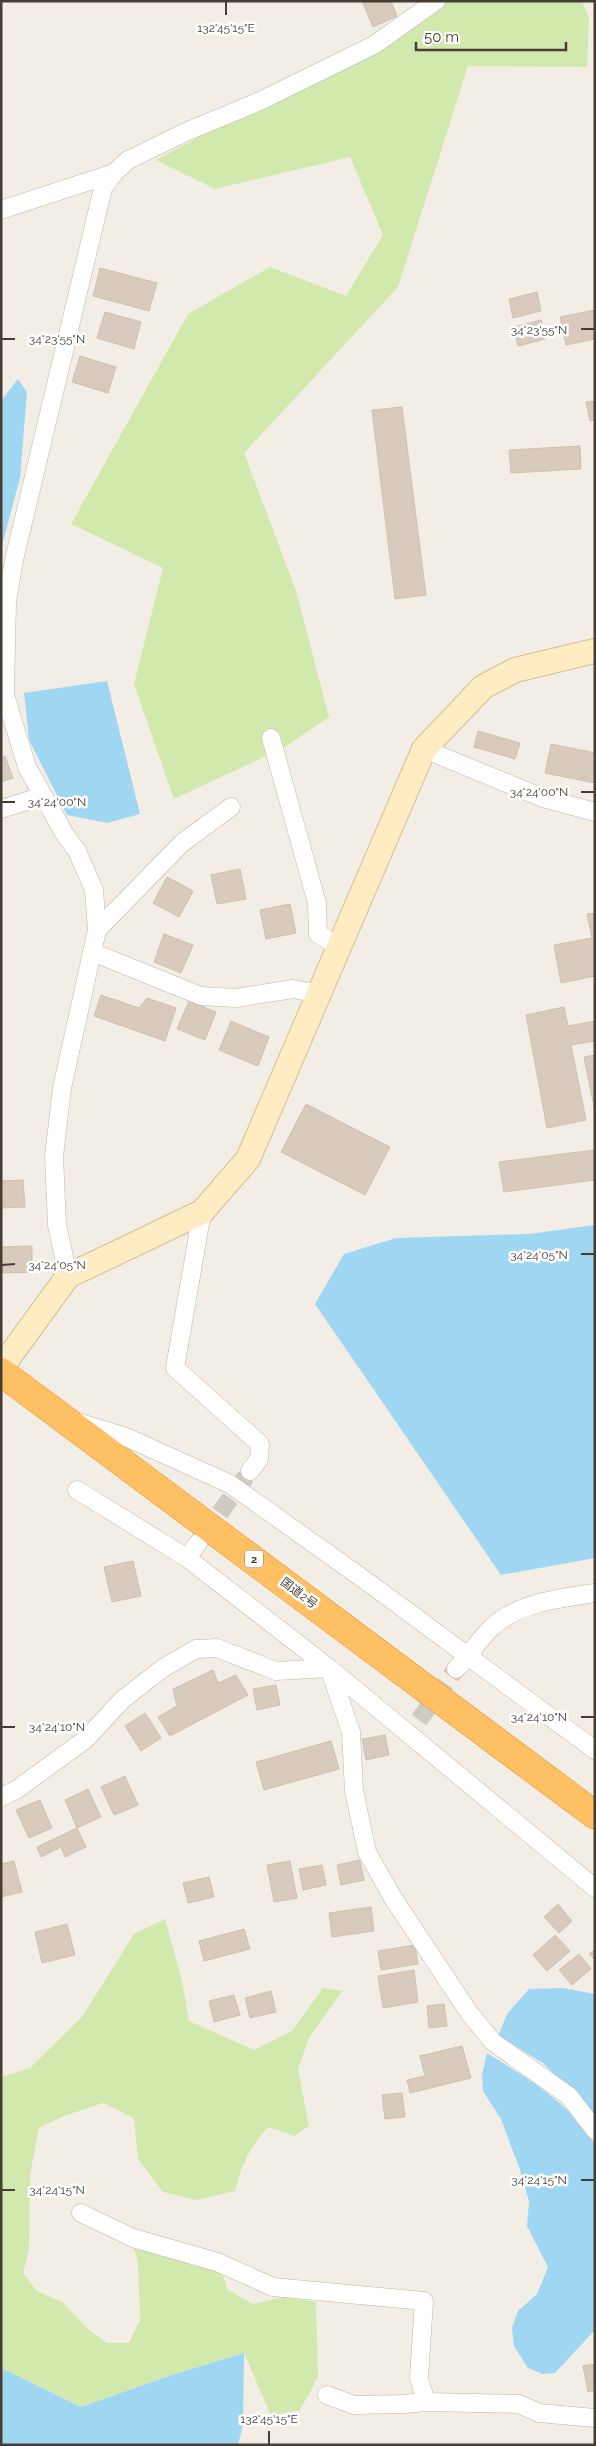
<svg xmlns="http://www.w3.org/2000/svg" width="596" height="2446" viewBox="0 0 596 2446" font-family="Raleway,'Noto Sans JP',sans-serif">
<rect width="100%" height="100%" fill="#f3eee5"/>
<g fill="#d2e9ad">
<polygon points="430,1 582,1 589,18 587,67 468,66 398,287 244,453 296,591 329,717 283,748 174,799 134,684 163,568 71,524 188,314 270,267 346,296 383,235 350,157 215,189 156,160 314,75"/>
<path d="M165,1919L182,1981L189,2021L254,2050L292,2031L323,1988L342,1991L309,2038L298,2069L309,2126L294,2136L268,2127C251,2146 241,2165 235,2191L197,2200L163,2192L138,2159L134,2118L103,2103L64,2116L39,2128L30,2175L29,2250L23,2273L37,2291L62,2302L90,2331L107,2343H129L140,2320L138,2262L133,2245L220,2268L228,2290L253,2304L283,2297L316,2302L318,2377L300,2410L271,2416L244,2353L172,2375L81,2407L1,2368V2077L30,2068L82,2017L134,1934Z"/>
</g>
<g fill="#9fd6f2">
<polygon points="18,379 27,392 20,478 1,549 1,401"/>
<polygon points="107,681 140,814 107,823 67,815 29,740 24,693"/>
<polygon points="595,1225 595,1558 501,1575 315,1304 344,1254 396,1238 529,1234"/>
<polygon points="563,1988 595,1994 595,2118 588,2108 543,2063 498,2036 507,2014 529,1989"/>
<path d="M487,2053C528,2079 570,2102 595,2145V2330L555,2373L543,2374L528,2368L514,2346L512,2328L518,2311L537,2294L548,2267L527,2226L529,2201L520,2170L501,2119L483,2091L482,2075Z"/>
<polygon points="244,2353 243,2425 238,2445 1,2445 1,2368 81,2407 172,2375"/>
</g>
<g fill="#d8cbbd" stroke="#d0c0ad">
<polygon points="362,1 391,1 397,16 373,27"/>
<polygon points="100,268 157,283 149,311 93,296"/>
<polygon points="537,292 541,311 513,318 509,299"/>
<polygon points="595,310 595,339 566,345 560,317"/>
<polygon points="105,312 141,322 134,349 97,338"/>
<polygon points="541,320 545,339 518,346 513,327"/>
<polygon points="80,356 116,367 108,393 72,382"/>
<polygon points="595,401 595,420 590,421 586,402"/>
<polygon points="402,407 426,595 395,599 372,410"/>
<polygon points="580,446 581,469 511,473 509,450"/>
<polygon points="478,731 520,743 515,759 474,747"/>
<polygon points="551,744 595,753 595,783 545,773"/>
<polygon points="5,756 13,778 1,782 1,758"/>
<polygon points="240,869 246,899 217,904 211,875"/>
<polygon points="167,877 193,891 179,917 153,903"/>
<polygon points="290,904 296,933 266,939 260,910"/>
<polygon points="595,913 595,976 561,983 554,945 592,938 587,914"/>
<polygon points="164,934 193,945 181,973 154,962"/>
<polygon points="101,995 139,1008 147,998 176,1008 165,1041 94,1016"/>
<polygon points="189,1001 216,1012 205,1040 177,1029"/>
<polygon points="564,1007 568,1026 595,1021 595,1041 571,1045 586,1120 547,1128 526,1015"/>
<polygon points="231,1021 269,1037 258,1066 219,1050"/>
<polygon points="595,1055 595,1112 584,1057"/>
<polygon points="306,1104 390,1147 365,1195 281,1152"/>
<polygon points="595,1150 595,1180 504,1192 499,1162"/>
<polygon points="23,1180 25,1207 1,1208 1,1181"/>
<polygon points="32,1246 32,1272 1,1273 1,1247"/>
<polygon points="133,1561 141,1596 112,1602 104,1567"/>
<polygon points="213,1670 218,1683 236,1675 248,1695 170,1736 158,1717 177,1706 173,1689"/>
<polygon points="276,1685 280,1705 257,1710 253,1689"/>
<polygon points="145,1713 161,1738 141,1751 125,1726"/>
<polygon points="385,1735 389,1755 366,1760 362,1739"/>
<polygon points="331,1741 339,1769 264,1790 256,1762"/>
<polygon points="125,1776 138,1805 114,1815 101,1787"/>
<polygon points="88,1789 101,1817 77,1828 65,1800"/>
<polygon points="40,1800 52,1828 29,1838 16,1810"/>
<polygon points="77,1828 86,1847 65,1857 61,1847 41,1857 37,1847"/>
<polygon points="360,1860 364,1880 341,1885 337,1865"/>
<polygon points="14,1861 22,1892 1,1897 1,1864"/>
<polygon points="290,1861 297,1898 274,1902 267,1865"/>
<polygon points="322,1865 326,1885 303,1890 299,1869"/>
<polygon points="209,1877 214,1897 188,1903 183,1883"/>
<polygon points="558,1904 572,1921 559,1933 544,1917"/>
<polygon points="371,1907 374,1931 332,1937 329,1913"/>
<polygon points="67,1924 75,1955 42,1963 35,1932"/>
<polygon points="244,1929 250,1949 204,1961 199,1941"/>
<polygon points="555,1935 570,1951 547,1971 533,1955"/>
<polygon points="415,1945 418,1964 381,1970 378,1951"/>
<polygon points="595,1949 595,1960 589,1954"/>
<polygon points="579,1954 591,1969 572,1985 559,1970"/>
<polygon points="414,1970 418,2002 383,2008 378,1976"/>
<polygon points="271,1991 276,2012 250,2018 245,1998"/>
<polygon points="234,1995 240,2015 214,2022 209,2001"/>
<polygon points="444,2004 447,2026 429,2028 427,2006"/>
<polygon points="462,2046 471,2078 410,2093 407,2080 425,2076 420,2056"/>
<polygon points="402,2093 405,2117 385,2119 382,2095"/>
<polygon points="595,2364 595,2391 588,2392 583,2366"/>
</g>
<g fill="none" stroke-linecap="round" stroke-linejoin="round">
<g stroke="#d0cbc2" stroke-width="18" stroke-dasharray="18 9" stroke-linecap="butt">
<polyline points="204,1535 250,1471"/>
<polyline points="419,1720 456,1669"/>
</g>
<g stroke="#bfb5a8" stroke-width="19">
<g id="street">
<polyline points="1,210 114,173"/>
<polyline points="271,738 317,903 318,934 339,947"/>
<polyline points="424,749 543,798 595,812"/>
<polyline points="1,809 43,796"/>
<polyline points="97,930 182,843 231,807"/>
<polyline points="92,952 201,996 236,998 293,989 319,994"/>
<polyline points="202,1212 175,1368 260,1444 259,1459 250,1471"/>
<polyline points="68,1276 57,1225 54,1156 62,1088 97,930 94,890 77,851 64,833 27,767 5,695 7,601 14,560 103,188 114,173 128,160 188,131 260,101 374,45 436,1"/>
<polyline points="78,1422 126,1437 230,1484 369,1583 595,1750"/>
<polyline points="77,1490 187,1558"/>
<polyline points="198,1543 187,1558 329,1668 595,1888"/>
<path d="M456,1669C469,1656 478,1641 491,1628C517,1603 560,1598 595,1593"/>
<polyline points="1,1797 16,1790 86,1739 122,1700 163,1668 196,1649 217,1648 276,1671 329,1668 351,1732 354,1791 367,1852 393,1898 470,2014 493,2042 569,2096 595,2130"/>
<polyline points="81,2213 133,2238 217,2262 273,2287 424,2301 419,2378 426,2402"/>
<polyline points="327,2395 354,2405 404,2404 426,2402 519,2404 539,2413 595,2418"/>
</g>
</g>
<g stroke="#d5bf94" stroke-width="26">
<polyline id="secondary" points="1,1368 68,1276 202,1212 248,1159 424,749 483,687 515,670 595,651"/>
</g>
<g stroke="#e19331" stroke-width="29">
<polyline id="highway" points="1,1372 595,1815"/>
</g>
<use href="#street" stroke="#fff" stroke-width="18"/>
<use href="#secondary" stroke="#ffecc3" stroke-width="24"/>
<use href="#highway" stroke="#ffc064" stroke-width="28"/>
</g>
<path fill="none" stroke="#463e35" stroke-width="2" d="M226,2V15M581,329H594M2,339H15M581,792H594M2,802H15M581,1254H594M2,1265L15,1264M581,1717H594M2,1727H15M581,2180H594M2,2190H15M269,2431V2444"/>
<g text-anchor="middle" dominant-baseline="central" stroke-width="5" stroke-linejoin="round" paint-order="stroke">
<rect fill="#fff" stroke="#7e7872" stroke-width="1" x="245" y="1550.5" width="18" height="17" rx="4"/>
<g font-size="11" font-weight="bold" fill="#463e35">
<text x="254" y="1559">2</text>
</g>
<g font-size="12" fill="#463e35" stroke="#fff">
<text transform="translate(299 1593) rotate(37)">国道2号</text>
</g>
</g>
<g font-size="12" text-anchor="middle" fill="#463e35" stroke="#fff" stroke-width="5" stroke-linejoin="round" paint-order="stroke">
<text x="226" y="32">132°45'15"E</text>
<text x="539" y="334">34°23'55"N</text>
<text x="57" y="343">34°23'55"N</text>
<text x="539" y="796">34°24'00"N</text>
<text x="57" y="806">34°24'00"N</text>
<text x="539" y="1259">34°24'05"N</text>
<text x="57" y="1269">34°24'05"N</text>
<text x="539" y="1721">34°24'10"N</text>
<text x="57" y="1731">34°24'10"N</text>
<text x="539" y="2184">34°24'15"N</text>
<text x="57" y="2194">34°24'15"N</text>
<text x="269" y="2423">132°45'15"E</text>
</g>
<rect width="596" height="2446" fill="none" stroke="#463e35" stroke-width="5"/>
<path d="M416 42v8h150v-8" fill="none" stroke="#463e35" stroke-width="2.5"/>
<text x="424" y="42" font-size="15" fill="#463e35" stroke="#ffffff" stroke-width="4" paint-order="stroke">50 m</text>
</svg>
